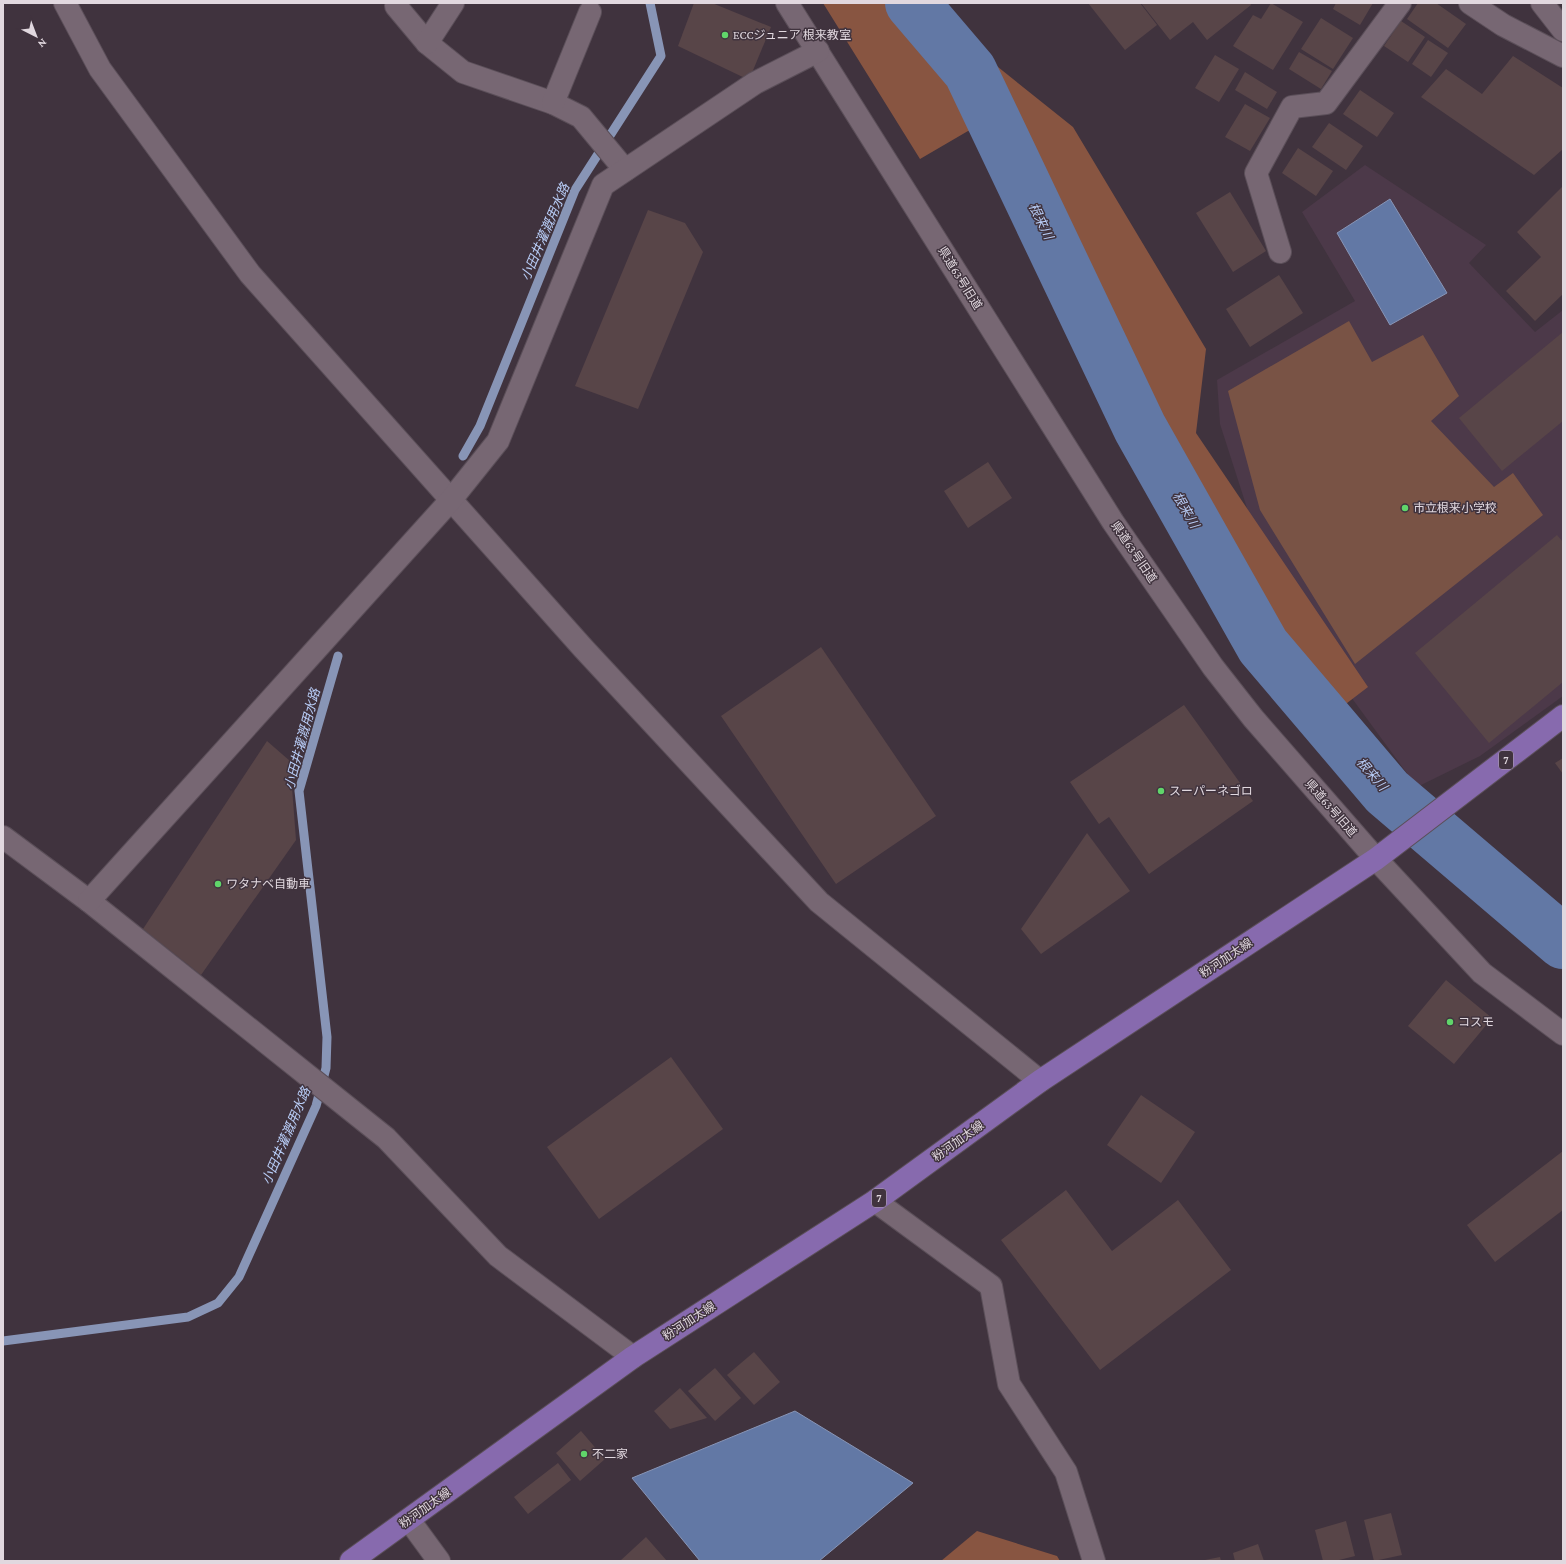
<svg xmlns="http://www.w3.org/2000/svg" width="1566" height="1564" viewBox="0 0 1566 1564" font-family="'Crimson Pro','Noto Sans JP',serif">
<rect width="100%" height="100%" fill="#40333e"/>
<polygon fill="#4c3949" points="1365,165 1486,245 1469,263 1535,332 1563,310 1563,696 1480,756 1417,787 1274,592 1220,424 1217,380 1355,301 1302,212"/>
<polygon fill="#795345" points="1349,321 1372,362 1423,335 1459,396 1431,421 1494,487 1513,473 1543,515 1355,664 1260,510 1228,391"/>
<g fill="#885541">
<polygon points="823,3 918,3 1073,127 1206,349 1196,433 1368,687 1334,713 1258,620 1147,408 1077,239 1027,146 968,131 920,159"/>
<polygon points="977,1531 1057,1556 1060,1561 941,1561"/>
</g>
<g fill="#6278a5" stroke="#8895b6">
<polygon points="1390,199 1447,293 1390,325 1337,233"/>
<polygon points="795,1411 913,1483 819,1561 700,1561 632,1478"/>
</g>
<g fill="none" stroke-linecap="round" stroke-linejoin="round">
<g stroke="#8895b6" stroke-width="9">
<polyline points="463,456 480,426 575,190 661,56 650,3"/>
<polyline points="3,1341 188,1317 218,1303 239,1277 316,1106 326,1068 327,1037 299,791 338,656"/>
</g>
<polyline stroke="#6278a5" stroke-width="54" points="912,3 970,71 1140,428 1263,646 1387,792 1563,942"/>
</g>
<g fill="#584548">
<polygon points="694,3 712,3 771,27 749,80 678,46"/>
<polygon points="1088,3 1140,3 1157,25 1125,50"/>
<polygon points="1141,3 1250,3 1251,5 1207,40 1193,22 1170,40"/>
<polygon points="1271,3 1303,22 1273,70 1233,46 1253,15 1261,19"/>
<polygon points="1336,3 1373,3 1360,25 1333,9"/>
<polygon points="1418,3 1436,3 1466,24 1448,48 1407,19"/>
<polygon points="1321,18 1353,38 1333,69 1301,49"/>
<polygon points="1401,21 1425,37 1408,62 1384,46"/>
<polygon points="1428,40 1448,53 1431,77 1412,64"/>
<polygon points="1299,52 1332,71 1321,89 1289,69"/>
<polygon points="1215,55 1239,69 1219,102 1195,88"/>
<polygon points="1513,56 1563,88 1563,149 1534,175 1421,97 1446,69 1482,94"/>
<polygon points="1245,72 1277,92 1267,109 1235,90"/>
<polygon points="1360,90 1394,113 1377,137 1343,114"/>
<polygon points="1245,104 1270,118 1250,151 1225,137"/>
<polygon points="1329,123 1363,146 1346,170 1312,147"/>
<polygon points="1298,148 1333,171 1316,196 1282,173"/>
<polygon points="1563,186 1563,294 1535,321 1506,291 1541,257 1517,232"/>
<polygon points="1230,192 1266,251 1233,272 1196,213"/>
<polygon points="648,210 685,223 703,252 638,409 575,386"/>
<polygon points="1279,275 1303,313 1250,347 1226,309"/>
<polygon points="1563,332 1563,421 1502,471 1459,418"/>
<polygon points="988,462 1012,498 968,528 944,491"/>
<polygon points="1557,535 1563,542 1563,682 1489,743 1415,653"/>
<polygon points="821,647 936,816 836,884 721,716"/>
<polygon points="1184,705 1253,801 1149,874 1109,817 1099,824 1070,782"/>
<polygon points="267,741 290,761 296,840 201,975 143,929"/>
<polygon points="1563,758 1563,774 1555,763"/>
<polygon points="1087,833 1130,891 1041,954 1021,929"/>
<polygon points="1446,980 1492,1018 1454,1064 1408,1026"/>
<polygon points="671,1057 723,1129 599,1219 547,1147"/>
<polygon points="1141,1095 1195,1132 1161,1183 1107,1145"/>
<polygon points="1563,1151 1563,1210 1495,1262 1467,1225"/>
<polygon points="1066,1190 1112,1251 1178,1200 1231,1270 1100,1370 1001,1240"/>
<polygon points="754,1352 780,1382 754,1405 727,1375"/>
<polygon points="715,1368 741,1398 715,1421 688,1391"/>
<polygon points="680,1388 707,1418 670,1429 654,1411"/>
<polygon points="581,1431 605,1459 580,1481 556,1453"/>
<polygon points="558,1463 571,1480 528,1514 514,1497"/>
<polygon points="1391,1513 1402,1555 1374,1561 1364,1520"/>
<polygon points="1346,1521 1355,1556 1335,1561 1323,1561 1315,1530"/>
<polygon points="646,1537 667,1561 620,1561"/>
<polygon points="1258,1544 1264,1561 1235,1561 1233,1553"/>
<polygon points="1220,1557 1221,1561 1205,1561 1205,1560"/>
</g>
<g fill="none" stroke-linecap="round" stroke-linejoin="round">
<g stroke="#5b4f59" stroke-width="24">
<g id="minor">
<polyline points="65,3 100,69 250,274 583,648 819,902 1040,1081"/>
<polyline points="787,3 1113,522 1213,667 1253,718 1376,859 1482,973 1563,1034"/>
<polyline points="1470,3 1503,25 1563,56"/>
<polyline points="1542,3 1563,30"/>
<polyline points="396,6 427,43 463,72 553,103 581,117 625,170"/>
<polyline points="427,43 453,3"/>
<polyline points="553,103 590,12"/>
<polyline points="1280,252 1256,173 1292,107 1326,103 1400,3"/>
<polyline points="3,837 89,901 386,1138 498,1256 633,1357"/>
<polyline points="89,901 450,501 498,441 603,185 755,83 818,51"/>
<polyline points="875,1201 991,1286 1009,1384 1066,1472 1094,1561"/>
<polyline points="409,1520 439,1561"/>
</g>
</g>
<g stroke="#5b4f59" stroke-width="24">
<polyline id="major" points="351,1561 633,1357 875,1201 1040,1081 1376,859 1563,716"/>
</g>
<use href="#minor" stroke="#776773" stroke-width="22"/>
<use href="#major" stroke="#876aae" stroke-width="22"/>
</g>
<g fill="#60d56a" stroke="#40333e" stroke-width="1.5">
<circle cx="725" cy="35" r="4"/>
<circle cx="1405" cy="508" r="4"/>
<circle cx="1161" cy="791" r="4"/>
<circle cx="218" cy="884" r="4"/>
<circle cx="1450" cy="1022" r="4"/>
<circle cx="584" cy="1454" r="4"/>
</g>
<g text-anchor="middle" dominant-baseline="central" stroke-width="3" stroke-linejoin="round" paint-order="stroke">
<g fill="#40333e" stroke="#b1a6af" stroke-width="1">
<rect x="1499" y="751" width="14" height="18" rx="3"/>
<rect x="872" y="1189" width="14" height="18" rx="3"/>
</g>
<g font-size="11" font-weight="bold" fill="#e1d8df">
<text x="1506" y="760">7</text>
<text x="879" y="1198">7</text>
</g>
<g font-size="12" fill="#e1d8df" stroke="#40333e" text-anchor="start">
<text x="733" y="35">ECCジュニア 根来教室</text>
<text x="1413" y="508">市立根来小学校</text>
<text x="1169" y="791">スーパーネゴロ</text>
<text x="226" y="884">ワタナベ自動車</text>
<text x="1458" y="1022">コスモ</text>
<text x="592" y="1454">不二家</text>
</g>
<g font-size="12" fill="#e1d8df" stroke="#40333e">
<text transform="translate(960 278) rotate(58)">県道63号旧道</text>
<text transform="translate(1134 552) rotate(56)">県道63号旧道</text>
<text transform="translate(1331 808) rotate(49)">県道63号旧道</text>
<text transform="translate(1226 958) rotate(-34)">粉河加太線</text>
<text transform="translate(958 1141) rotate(-36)">粉河加太線</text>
<text transform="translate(689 1321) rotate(-33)">粉河加太線</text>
<text transform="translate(425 1508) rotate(-36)">粉河加太線</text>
</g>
<g font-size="13" font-style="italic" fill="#b8cdf7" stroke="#40333e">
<text transform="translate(1041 221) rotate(64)">根来川</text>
<text transform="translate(545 232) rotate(-67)">小田井灌漑用水路</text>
<text transform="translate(1186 510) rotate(60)">根来川</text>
<text transform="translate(302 739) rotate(-75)">小田井灌漑用水路</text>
<text transform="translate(1372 774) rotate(49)">根来川</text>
<text transform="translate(286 1136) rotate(-67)">小田井灌漑用水路</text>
</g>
</g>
<rect width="1566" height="1564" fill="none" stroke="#e1d8df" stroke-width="8"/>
<g transform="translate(36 36) rotate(138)" stroke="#40333e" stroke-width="3" paint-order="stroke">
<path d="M0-3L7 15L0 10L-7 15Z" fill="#e1d8df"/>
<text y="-6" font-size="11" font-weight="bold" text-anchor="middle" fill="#e1d8df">N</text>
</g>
</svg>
